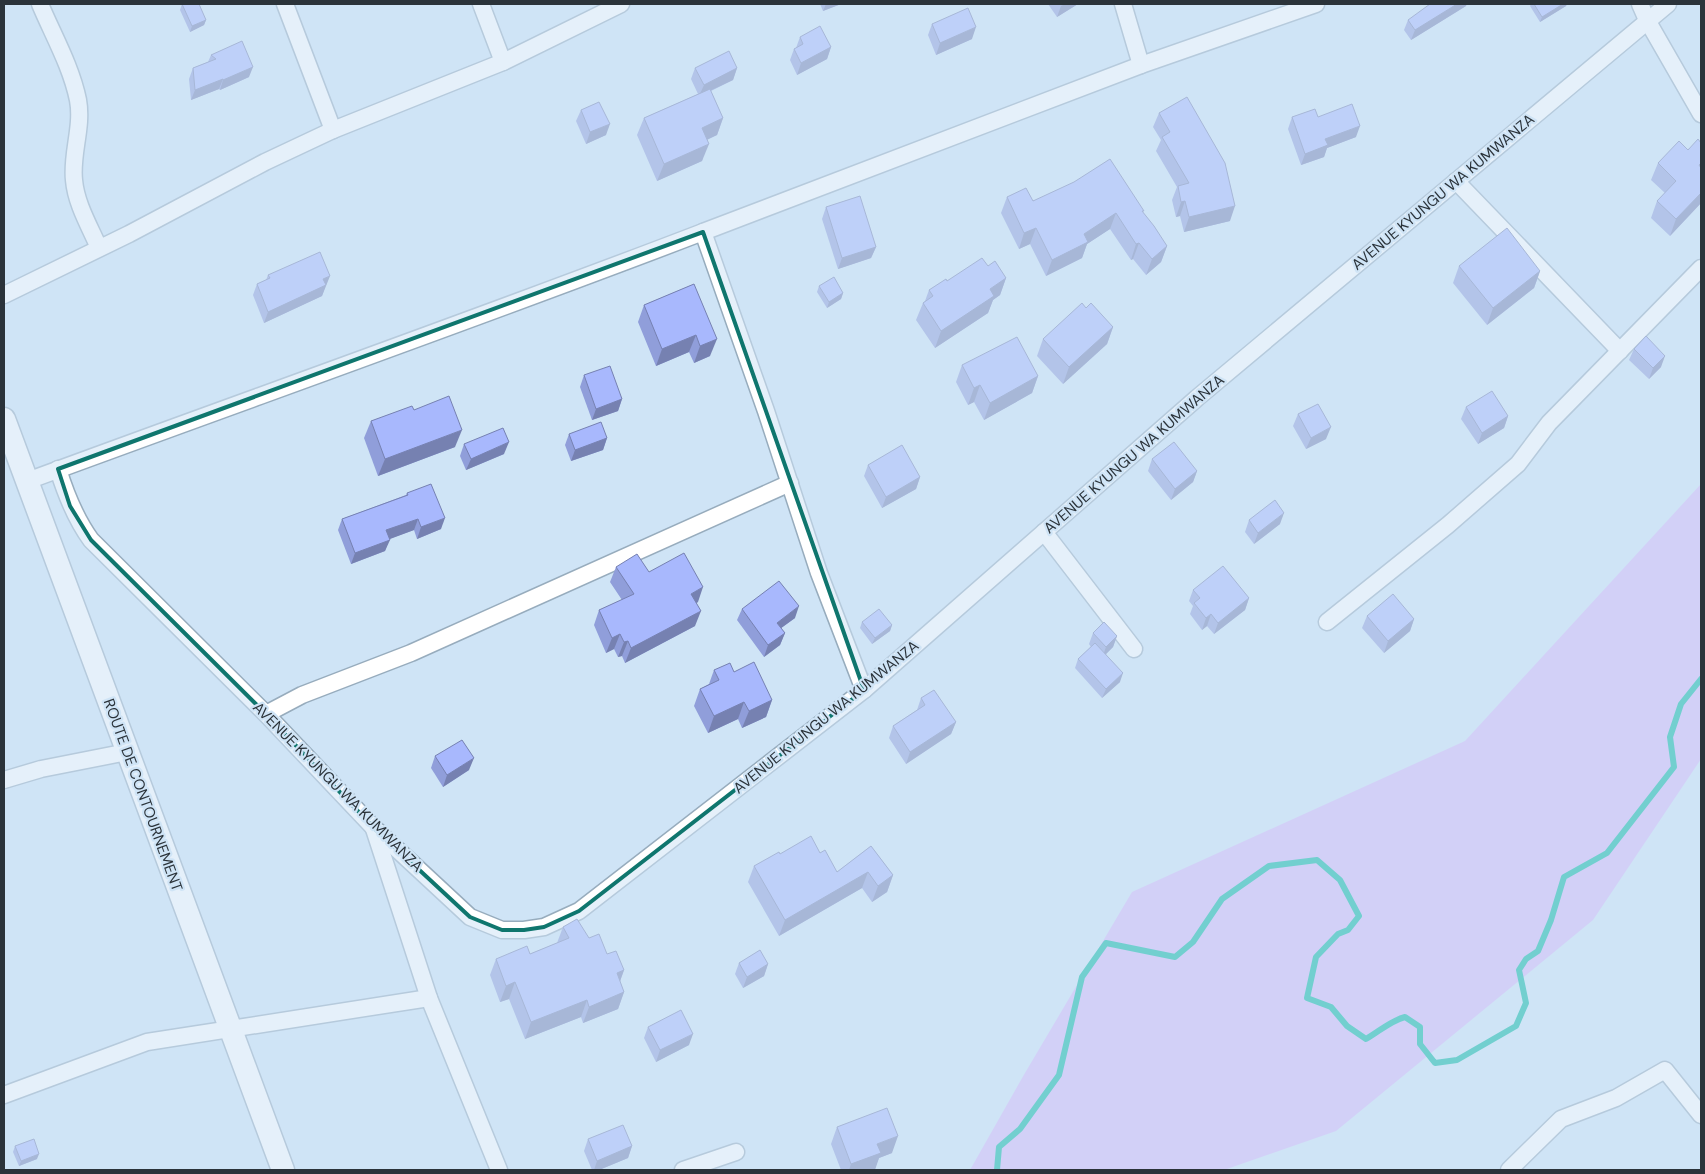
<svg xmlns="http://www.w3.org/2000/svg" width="1705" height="1174" viewBox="0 0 1705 1174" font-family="'DM Sans',sans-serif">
<rect width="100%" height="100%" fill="#cfe4f6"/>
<polygon fill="#d5b8f9" points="1701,484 1701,759 1593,920 1336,1131 1224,1170 970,1170 1025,1073 1132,892 1465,741"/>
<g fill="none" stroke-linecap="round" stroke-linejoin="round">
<path stroke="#00b5a1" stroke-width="6" d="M997,1170L999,1147L1020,1129L1059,1075L1082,977L1106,943L1175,957L1193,942L1222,899L1269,866L1317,860L1340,880L1359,916L1348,930L1338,934L1316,957L1307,998L1331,1007L1347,1026L1366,1039C1380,1031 1390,1021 1405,1017L1420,1027V1044L1435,1063L1457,1060L1516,1026L1526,1003L1519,970L1526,959L1538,951L1551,920L1564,877L1607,853L1674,767L1670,737L1681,704L1701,679"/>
<g stroke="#97acbd" stroke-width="19">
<g id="street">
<path d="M40,4C53,35 71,66 78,100C83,127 71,154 74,180C76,204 90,227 99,248"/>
<polyline points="285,4 333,130"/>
<polyline points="1640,4 1647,20 1701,114"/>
<polyline points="503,62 621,4"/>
<polyline points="1141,65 1316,4"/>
<polyline points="1456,181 1620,351"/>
<polyline points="4,295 129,234 265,162 333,130 503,62 481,4"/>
<path d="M58,469C66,495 75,518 91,540L266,714L373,827L470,917L502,930H524L544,927L579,911L864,690L1197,398L1668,4"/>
<path d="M27,481C252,398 479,318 703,232"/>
<polyline points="1044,532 1134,649"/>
<polyline points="1327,622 1448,525 1518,464 1549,423 1701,268"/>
<polyline points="864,690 819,573 766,411 703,232 1141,65 1123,4"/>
<polyline points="266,714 302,695 411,653 790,483"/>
<polyline points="4,780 41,769 127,752"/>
<polyline points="374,829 429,998 499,1170"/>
<polyline points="4,1095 147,1042 429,998"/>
<polyline points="683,1170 736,1152"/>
<polyline points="1509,1170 1561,1119 1616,1098 1665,1070 1701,1115"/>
</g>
</g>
<g stroke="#97acbd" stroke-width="25">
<polyline id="secondary" points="4,419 283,1170"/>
</g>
<use href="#street" stroke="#fff" stroke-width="16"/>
<use href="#secondary" stroke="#fff" stroke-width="22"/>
</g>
<g fill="#909eda">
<polygon points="182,4 206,20 204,25 190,32 180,10"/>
<polygon points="820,4 841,4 823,11"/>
<polygon points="1048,4 1078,4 1057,17"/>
<polygon points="1531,4 1567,4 1566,6 1540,22 1530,6"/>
<polygon points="1466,6 1411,40 1404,30 1408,20"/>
<polygon points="932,24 972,39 936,55 928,35"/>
<polygon points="800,37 831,47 827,59 797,75 790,60 794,49 796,48"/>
<polygon points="211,55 249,77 220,90 219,89 191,100 189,79 193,68 208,62"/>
<polygon points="695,68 737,68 733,80 711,91 723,118 717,135 707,140 702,161 657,181 637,135 644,118 698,94 691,79"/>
<polygon points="581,110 606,135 586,144 576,121"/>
<polygon points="1159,113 1230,221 1184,232 1180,216 1176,217 1172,200 1177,187 1156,151 1161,140 1153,127"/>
<polygon points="1292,117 1318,117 1356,137 1327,148 1324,157 1301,165 1288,129"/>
<polygon points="1701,143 1701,203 1670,236 1651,218 1657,201 1665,193 1651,180 1658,163"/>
<polygon points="1007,197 1143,213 1167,246 1161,262 1146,275 1133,259 1131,260 1110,229 1087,244 1082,258 1046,276 1030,244 1019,249 1001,213"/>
<polygon points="826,207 876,247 871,258 838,269 822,219"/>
<polygon points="988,266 1006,278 1000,295 993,300 988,313 935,348 916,320 923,303 925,301 929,290 947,281"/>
<polygon points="1459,266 1540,271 1534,288 1487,325 1453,283"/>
<polygon points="268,275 326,287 325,287 322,296 264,323 253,295 257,284 266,280"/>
<polygon points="694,284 710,356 694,363 689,352 656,366 638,322 644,305"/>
<polygon points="819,286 843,293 841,299 827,308 817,292"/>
<polygon points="1086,308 1113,327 1107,344 1063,384 1037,356 1043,339"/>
<polygon points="1634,349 1661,367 1649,379 1629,360"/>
<polygon points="962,365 1038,376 1032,393 984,420 974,402 968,405 956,382"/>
<polygon points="584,375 622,399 618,411 592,420 580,387"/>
<polygon points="1466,407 1508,416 1504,428 1478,444 1461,419"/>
<polygon points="414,410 455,447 378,476 364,438 371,421"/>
<polygon points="1298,414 1326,439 1306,449 1293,426"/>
<polygon points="569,434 607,438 603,450 571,461 565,445"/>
<polygon points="464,444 504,454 466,470 460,456"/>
<polygon points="1152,459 1197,471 1193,482 1171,500 1148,471"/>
<polygon points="868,465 920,477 916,489 882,508 864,476"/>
<polygon points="407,493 441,529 417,539 414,530 389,539 385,551 351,564 338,530 342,519 406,495"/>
<polygon points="1249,520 1280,524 1254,544 1245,532"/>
<polygon points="616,567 649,572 698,602 696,603 695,626 625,663 622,656 618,657 614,649 606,653 594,625 599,610 622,600 610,582"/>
<polygon points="1193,590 1249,598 1245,610 1214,634 1207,626 1202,630 1190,614 1193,606 1189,601"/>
<polygon points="742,609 795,618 781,628 785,633 780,645 764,657 737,620"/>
<polygon points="1367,616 1414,619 1410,631 1384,653 1362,628"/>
<polygon points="862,622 892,625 890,631 872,644 860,628"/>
<polygon points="1093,633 1117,636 1113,647 1106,654 1120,682 1102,698 1075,668 1078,659 1091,647 1089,644"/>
<polygon points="714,670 734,672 772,700 766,717 742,728 738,719 708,733 694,706 700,689 709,684"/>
<polygon points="921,698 956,722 951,734 906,764 889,738 893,726 917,710"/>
<polygon points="435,756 469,770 443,787 431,768"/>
<polygon points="871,846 893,875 887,892 872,902 862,888 779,936 748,882 754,866 780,854 820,853 837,872"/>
<polygon points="563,927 589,938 624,970 620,981 624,992 618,1009 583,1023 581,1017 525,1039 509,999 500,1002 490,975 496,959 530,954 557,943"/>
<polygon points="739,963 768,964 764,976 743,988 735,974"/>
<polygon points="648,1027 689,1045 656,1062 644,1038"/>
<polygon points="837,1127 892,1153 879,1158 874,1170 841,1170 831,1144"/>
<polygon points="588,1139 632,1146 628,1158 599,1170 592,1170 584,1151"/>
<polygon points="15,1146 37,1159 19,1166 13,1152"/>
</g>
<g fill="#7681b1">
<polygon points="826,4 841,4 823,11"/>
<polygon points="1065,4 1078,4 1057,17 1061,6"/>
<polygon points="1457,4 1467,4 1466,6 1411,40 1415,30"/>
<polygon points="1563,4 1567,4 1566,6 1540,22 1542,17"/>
<polygon points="206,20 204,25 190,32 192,26"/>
<polygon points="976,27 972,39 936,55 940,43"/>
<polygon points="831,47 827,59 797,75 801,63"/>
<polygon points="253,67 249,77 220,90 223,80"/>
<polygon points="737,68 733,80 699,96 704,85"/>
<polygon points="223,79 219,89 191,100 195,90"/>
<polygon points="723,118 717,135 695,145 702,128"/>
<polygon points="610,124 606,135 586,144 590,132"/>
<polygon points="1360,126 1356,137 1327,148 1324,157 1301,165 1305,154 1325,139"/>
<polygon points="709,144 702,161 657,181 664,164"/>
<polygon points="1701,193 1701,203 1670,236 1676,219"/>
<polygon points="1185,201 1180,216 1176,217 1181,202"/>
<polygon points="1235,206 1230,221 1184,232 1189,217"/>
<polygon points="1116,213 1110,229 1087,244 1082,258 1046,276 1052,260 1084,234"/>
<polygon points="1036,228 1030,244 1019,249 1024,233"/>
<polygon points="1139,243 1133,259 1131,260 1136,244"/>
<polygon points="1167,246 1161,262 1146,275 1152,259"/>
<polygon points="876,247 871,258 838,269 842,258"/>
<polygon points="1540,271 1534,288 1487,325 1493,308"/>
<polygon points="330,276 322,296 264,323 268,312 323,279"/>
<polygon points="1006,278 1000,295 993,300 988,313 935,348 941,331 990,289"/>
<polygon points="843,293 841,299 827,308 829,302"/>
<polygon points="1113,327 1107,344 1063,384 1069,367"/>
<polygon points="696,335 689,352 656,366 662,349"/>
<polygon points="717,339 710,356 694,363 700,346"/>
<polygon points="1665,356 1661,367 1649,379 1653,368"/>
<polygon points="1038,376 1032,393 984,420 990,403"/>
<polygon points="980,385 974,402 968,405 974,388"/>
<polygon points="622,399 618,411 592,420 596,409"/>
<polygon points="1508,416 1504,428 1478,444 1482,433"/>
<polygon points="1331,427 1326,439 1306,449 1311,438"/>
<polygon points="462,430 455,447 378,476 385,459"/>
<polygon points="607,438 603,450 571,461 575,450"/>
<polygon points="509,442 504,454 466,470 471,459"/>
<polygon points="1197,471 1193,482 1171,500 1175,489"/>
<polygon points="920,477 916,489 882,508 886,497"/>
<polygon points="1284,513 1280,524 1254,544 1258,533"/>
<polygon points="445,518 441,529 417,539 421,527"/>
<polygon points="418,519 414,530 382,542 386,530"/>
<polygon points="390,540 385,551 351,564 355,553"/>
<polygon points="703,587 698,602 686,609 691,594"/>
<polygon points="1249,598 1245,610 1214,634 1218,623"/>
<polygon points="799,606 795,618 773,634 777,623"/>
<polygon points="701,611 695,626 625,663 631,648"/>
<polygon points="1211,614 1207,626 1202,630 1206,618"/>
<polygon points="1414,619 1410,631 1384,653 1388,641"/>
<polygon points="892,625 890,631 872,644 875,638"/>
<polygon points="785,633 780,645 764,657 768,645"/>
<polygon points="620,634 614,649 606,653 612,638"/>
<polygon points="1117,636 1113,647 1102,658 1106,647"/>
<polygon points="628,641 622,656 618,657 624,642"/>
<polygon points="1123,673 1120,682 1102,698 1106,689"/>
<polygon points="772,700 766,717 742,728 749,711"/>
<polygon points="744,702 738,719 708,733 714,716"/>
<polygon points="956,722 951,734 906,764 910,752"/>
<polygon points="474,758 469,770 443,787 447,775"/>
<polygon points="868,872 862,888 779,936 785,920"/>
<polygon points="893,875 887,892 872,902 878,886"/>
<polygon points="768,964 764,976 743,988 747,977"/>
<polygon points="624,970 618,987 617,973"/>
<polygon points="515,982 509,999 500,1002 506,986"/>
<polygon points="624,992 618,1009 583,1023 589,1007"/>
<polygon points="587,1000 581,1017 525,1039 531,1022"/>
<polygon points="693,1034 689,1045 656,1062 660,1050"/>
<polygon points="898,1136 892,1153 879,1158 875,1170 849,1170 851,1164 877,1144"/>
<polygon points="632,1146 628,1158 599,1170 594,1170 597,1161"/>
<polygon points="39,1154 37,1159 19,1166 21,1161"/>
</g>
<g fill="#a8b8fd" stroke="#7681b1">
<polygon points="182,4 199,4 206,20 192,26"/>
<polygon points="1430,4 1457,4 1415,30 1408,20"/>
<polygon points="1534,4 1563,4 1542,17"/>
<polygon points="968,8 976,27 940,43 932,24"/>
<polygon points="820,26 831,47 801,63 794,49 803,44 800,37"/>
<polygon points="242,41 253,67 223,80 223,79 195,90 193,68 216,59 211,55"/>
<polygon points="729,51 737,68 704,85 695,68"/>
<polygon points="710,89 723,118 702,128 709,144 664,164 644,118"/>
<polygon points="1187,97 1225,163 1235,206 1189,217 1185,201 1181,202 1178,186 1189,183 1162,137 1170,132 1159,113"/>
<polygon points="599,102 610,124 590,132 581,110"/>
<polygon points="1352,104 1360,126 1325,139 1328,145 1305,154 1292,117 1315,109 1318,117"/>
<polygon points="1698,139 1701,143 1701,163 1699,165 1701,168 1701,193 1676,219 1657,201 1676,181 1658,163 1679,141 1688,150"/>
<polygon points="1110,159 1144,211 1142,211 1154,226 1167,246 1152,259 1139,243 1136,244 1116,213 1084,234 1088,242 1052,260 1036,228 1024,233 1007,197 1026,188 1033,201 1074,182"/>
<polygon points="860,196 876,247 842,258 826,207"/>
<polygon points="1507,228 1540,271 1493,308 1459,266"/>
<polygon points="320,252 330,276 323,279 326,285 268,312 257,284 270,278 268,275"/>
<polygon points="982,258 988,266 995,261 1006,278 990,289 994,296 941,331 923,303 933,296 929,290 946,279 947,281"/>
<polygon points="834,277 843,293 829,302 819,286"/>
<polygon points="694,284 717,339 700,346 696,335 662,349 644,305"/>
<polygon points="1082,303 1086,308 1091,303 1113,327 1069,367 1043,339"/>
<polygon points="1646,336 1665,356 1653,368 1634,349"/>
<polygon points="1017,337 1038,376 990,403 980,385 974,388 962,365"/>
<polygon points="610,366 622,399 596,409 584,375"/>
<polygon points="1492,391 1508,416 1482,433 1466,407"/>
<polygon points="449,396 462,430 385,459 371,421 412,406 414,410"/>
<polygon points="1318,404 1331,427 1311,438 1298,414"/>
<polygon points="601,422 607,438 575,450 569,434"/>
<polygon points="503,428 509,442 471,459 464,444"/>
<polygon points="1174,442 1197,471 1175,489 1152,459"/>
<polygon points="902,445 920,477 886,497 868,465"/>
<polygon points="431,484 445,518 421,527 418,519 386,530 390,540 355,553 342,519 408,495 407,493"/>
<polygon points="1275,500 1284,513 1258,533 1249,520"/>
<polygon points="684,553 703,587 691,594 701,611 631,648 628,641 624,642 620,634 612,638 599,610 634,594 616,567 637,554 649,572"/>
<polygon points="1223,566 1249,598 1218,623 1211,614 1206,618 1194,603 1200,598 1193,590"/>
<polygon points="779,581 799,606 777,623 785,633 768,645 742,609"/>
<polygon points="1393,594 1414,619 1388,641 1367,616"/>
<polygon points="879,609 892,625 875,638 862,622"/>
<polygon points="1104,622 1117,636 1106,647 1093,633"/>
<polygon points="1095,643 1123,673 1106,689 1078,659"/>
<polygon points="754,662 772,700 749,711 744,702 714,716 700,689 719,680 714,670 730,663 734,672"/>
<polygon points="934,690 956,722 910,752 893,726 925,705 921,698"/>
<polygon points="462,740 474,758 447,775 435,756"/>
<polygon points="811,836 820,853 825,850 837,872 871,846 893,875 878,886 868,872 785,920 754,866 779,852 780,854"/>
<polygon points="577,919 589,938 599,934 607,954 616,951 624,970 617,973 624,992 589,1007 587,1000 531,1022 515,982 506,986 496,959 527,946 530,954 569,938 563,927"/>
<polygon points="760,950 768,964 747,977 739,963"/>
<polygon points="681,1010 693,1034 660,1050 648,1027"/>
<polygon points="887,1108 898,1136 877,1144 881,1153 851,1164 837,1127"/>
<polygon points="623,1125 632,1146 597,1161 588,1139"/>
<polygon points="34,1139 39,1154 21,1161 15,1146"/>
</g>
<path d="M0 0H1705V1174H0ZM703,232L864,690L579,911L544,927L524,930H502L470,917L373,827L266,714L91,540L70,506L58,469Z" fill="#cfe4f6" fill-opacity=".55" fill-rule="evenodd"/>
<path fill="none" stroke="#0f766e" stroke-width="4" stroke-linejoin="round" d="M703,232L864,690L579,911L544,927L524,930H502L470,917L373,827L266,714L91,540L70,506L58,469Z"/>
<g text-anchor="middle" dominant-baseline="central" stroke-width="4.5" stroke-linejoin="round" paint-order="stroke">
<g font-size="15" fill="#2b333a" stroke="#cfe4f6">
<text transform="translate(1443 192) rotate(-40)">AVENUE KYUNGU WA KUMWANZA</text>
<text transform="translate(1134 454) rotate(-41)">AVENUE KYUNGU WA KUMWANZA</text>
<text transform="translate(826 717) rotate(-39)">AVENUE KYUNGU WA KUMWANZA</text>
<text transform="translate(338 787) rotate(45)">AVENUE KYUNGU WA KUMWANZA</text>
<text transform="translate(143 795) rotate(70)">ROUTE DE CONTOURNEMENT</text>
</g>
</g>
<rect width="1705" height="1174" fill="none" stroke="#2b333a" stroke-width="10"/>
</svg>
